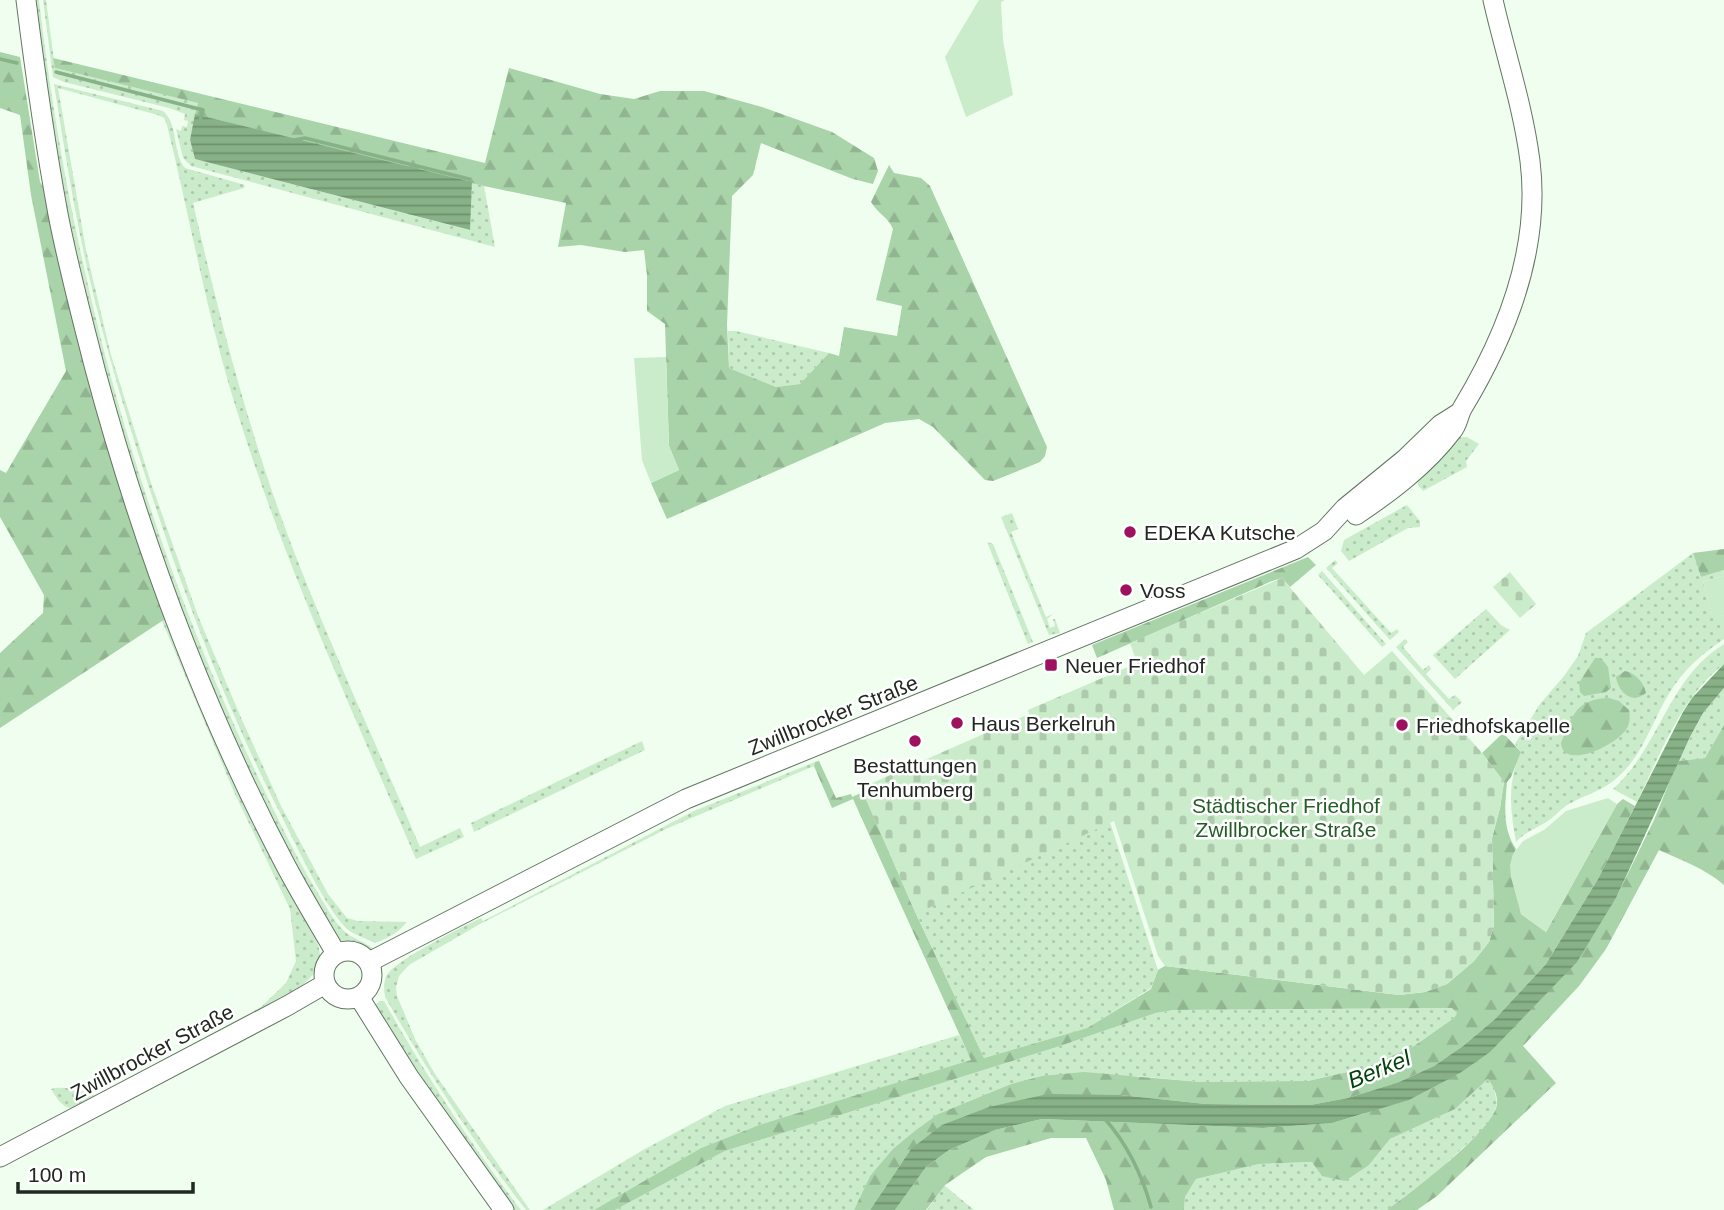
<svg xmlns="http://www.w3.org/2000/svg" width="1724" height="1210" viewBox="0 0 1724 1210" font-family="Arial,sans-serif">
<defs>
<pattern id="grass-dots" width="8" height="8" patternUnits="userSpaceOnUse" patternTransform="scale(1.75)"><rect width="8" height="8" fill="#cbecca"/><path d="M2 2h.1M6 6h.1" fill="none" stroke="#aecaad" stroke-width="1.8" stroke-linecap="round"/></pattern>
<pattern id="forest-firs" width="22" height="20" patternUnits="userSpaceOnUse" patternTransform="scale(1.75)"><rect width="22" height="20" fill="#a9d3a8"/><path d="M5 1l3.5 6h-7zM16 11l3.5 6h-7z" fill="#91b590"/></pattern>
<pattern id="cemetery-stones" width="16" height="16" patternUnits="userSpaceOnUse" patternTransform="scale(1.75)"><rect width="16" height="16" fill="#cbecca"/><path d="M2 7V4a2 2 0 0 1 4 0v3zM10 15v-3a2 2 0 0 1 4 0v3z" fill="#aecaad"/></pattern>
<pattern id="water-rules" width="6" height="5" patternUnits="userSpaceOnUse" patternTransform="scale(1.75)"><rect width="6" height="5" fill="#87b186"/><path d="M0 2.5h6" fill="none" stroke="#6e906d"/></pattern>
</defs>
<rect width="100%" height="100%" fill="#effeee"/>
<g fill="url(#grass-dots)">
<path d="M31,0H39C70,269 142,532 258,777C277,817 296,857 319,895C326,906 333,920 343,930C352,939 364,941 374,949L369,952L342,943L324,919L293,868L200,669L134,485L75,270Z"/>
<polygon points="43,0 46,0 55,68 199,103 190,140 195,159 469,230 472,182 484,186 495,247 191,166 183,158 176,129 181,131 182,126 187,127 188,121 184,120 185,114 169,108 64,82 53,77"/>
<path d="M54,84L163,111C179,125 172,152 185,168L245,185L244,188L193,203C220,320 250,437 293,549C332,650 378,748 420,847L460,828L464,837L416,859C352,710 284,563 236,408C207,315 190,219 167,125L164,118L158,115L58,88L86,250L111,355L151,483L198,616L242,720L281,806L328,894L347,918L358,921L407,922C398,933 388,938 375,943C367,939 358,936 351,932C330,918 295,843 283,819C239,734 204,646 172,556C140,462 110,368 88,272C74,210 64,147 54,84Z"/>
<polygon points="728,331 736,331 829,353 800,384 776,387 729,368"/>
<polygon points="1455,437 1467,437 1479,444 1466,461 1467,467 1423,491 1418,485 1416,477"/>
<polygon points="1407,505 1420,521 1420,527 1408,528 1349,561 1341,551 1344,540"/>
<polygon points="1012,513 1018,529 1011,532 1046,617 1053,614 1047,619 1050,628 1055,626 1053,619 1055,619 1060,633 1049,635 1001,517"/>
<polygon points="987,542 993,544 1033,642 1028,644"/>
<path d="M1693,553L1701,577L1724,570V576L1703,582L1713,617L1724,615V639C1702,654 1684,669 1670,692C1653,719 1644,753 1620,775C1605,790 1587,794 1569,804C1563,807 1558,813 1552,818C1540,827 1526,831 1516,842C1510,810 1507,781 1521,752L1515,744L1540,704L1564,676L1578,656L1586,633Z"/>
<polygon points="1335,560 1338,563 1332,568 1391,633 1397,629 1399,632 1390,640 1326,568"/>
<polygon points="1322,571 1386,644 1382,647 1318,575"/>
<polygon points="1486,609 1501,625 1510,630 1455,679 1433,655"/>
<path d="M169,619L301,907C318,946 336,961 295,991L76,1109C62,1108 58,1100 51,1089C65,1085 82,1091 96,1096L261,1007L286,983L296,961L290,909L234,792L162,621Z"/>
<polygon points="1405,639 1408,642 1403,647 1423,670 1429,665 1431,669 1426,674 1449,699 1455,695 1462,702 1453,710 1396,647"/>
<path d="M1724,644V664C1681,697 1660,755 1637,802L1613,789C1660,747 1668,678 1724,644Z"/>
<polygon points="1724,688 1724,725 1705,758 1678,761 1703,713"/>
<polygon points="642,741 645,750 474,832 471,823"/>
<path d="M815,762L814,766L668,828L480,924L409,965L399,976L396,987L397,996L416,1041L435,1074L530,1210H526C473,1142 428,1072 385,997C384,989 383,982 387,975C396,960 462,927 481,918L483,921L694,811Z"/>
<polygon points="1110,822 1158,970 1151,988 1087,1028 984,1058 912,905"/>
<path d="M380,1001H384C425,1074 470,1143 521,1210H510L443,1118L375,1005Z"/>
<polygon points="1453,1008 1457,1013 1454,1018 1414,1046 1365,1068 1308,1081 1200,1082 1136,1076 1011,1084 938,1114 916,1130 870,1176 854,1210 615,1210 725,1151 1057,1047 1156,1013 1174,1010"/>
<polygon points="959,1035 972,1061 759,1125 701,1148 594,1210 543,1210 643,1150 725,1106"/>
<polygon points="1488,1079 1494,1088 1497,1103 1494,1114 1483,1129 1439,1170 1387,1210 1184,1210 1185,1197 1196,1179 1259,1164 1313,1162 1369,1165 1390,1139 1455,1109"/>
<polygon points="944,1185 974,1210 927,1210"/>
</g>
<g fill="url(#forest-firs)">
<polygon points="0,52 20,57 40,182 46,191 169,619 162,621 0,728 0,653 43,613 44,595 0,517 0,470 6,473 66,371 31,195 20,115 0,108"/>
<path d="M53,58L485,163L509,68L600,94L634,99L660,91H704L762,107L832,132L874,158L878,171L873,184L853,179L761,143L753,175L732,196L727,325L729,368L776,387L800,384L829,353L839,356L844,327L897,336L902,306L876,300L893,229C888,217 878,214 871,202L889,165L894,173L921,178L930,186L1047,447L1045,456L1040,462L993,481L985,480L933,427L919,419L885,423L667,519L651,483L679,470L669,446L665,324L647,311V275L644,250L625,252L581,245L558,247L566,203L484,186L195,114L198,103L55,68Z"/>
<polygon points="1724,549 1724,570 1701,577 1693,553"/>
<polygon points="1308,557 1316,565 1290,587 1282,578 1272,581 1097,658 1092,645"/>
<polygon points="1595,658 1601,658 1608,667 1611,688 1606,692 1584,696 1580,692 1579,683"/>
<path d="M1625,671C1635,673 1644,682 1646,693C1632,705 1618,692 1616,677Z"/>
<path d="M1609,698L1619,701L1629,710C1630,715 1630,721 1628,726C1622,743 1563,772 1561,743C1573,716 1575,699 1609,698Z"/>
<path d="M1724,725V885C1706,869 1681,860 1659,850L1606,949L1579,986L1523,1046L1556,1083L1437,1196L1417,1210H1387C1410,1193 1495,1130 1497,1104C1498,1095 1493,1086 1488,1079L1455,1109L1390,1139L1369,1165L1345,1181L1322,1176L1312,1162L1259,1164L1196,1179L1185,1197L1184,1210H1114L1106,1180L1086,1138H1051L986,1157L945,1185L926,1210H895L926,1167L949,1150L995,1130L1042,1119L1263,1128L1331,1123L1363,1114L1460,1073L1617,896L1654,820L1678,761L1705,758Z"/>
<path d="M1503,733L1521,752L1511,777L1507,782C1505,806 1502,828 1516,849L1512,858L1521,914L1546,932L1617,804L1623,799L1635,806L1598,879L1546,964L1495,1019L1463,1046L1434,1066L1399,1082L1348,1098L1310,1105L1206,1104L1120,1095L911,1149L870,1210H854L870,1176L893,1149L916,1130L938,1114L1011,1084L1042,1076L1084,1072L1200,1082L1308,1081L1365,1068L1414,1046L1454,1018L1457,1013L1452,1008L1174,1010L1156,1013L1057,1047L725,1151L615,1210H594L701,1148L759,1125L971,1060L853,799L832,808L814,766L815,762L819,761L836,798L851,794L852,797L863,792L916,914L984,1058L1087,1028L1151,989L1158,970L1165,966L1399,995L1425,992L1447,984L1474,961L1489,942L1494,925L1492,838L1500,808L1504,782L1482,753Z"/>
</g>
<g fill="url(#cemetery-stones)">
<polygon points="1510,572 1536,604 1520,618 1493,587"/>
<polygon points="1282,578 1364,675 1392,651 1482,753 1504,782 1500,808 1492,838 1494,925 1489,942 1474,961 1447,984 1425,992 1399,995 1165,966 1158,956 1114,821 916,914 861,788 1029,714 1028,710 1137,663 1130,643"/>
</g>
<g fill="#cbecca">
<polygon points="979,0 1005,0 1001,2 1003,40 1013,95 966,117 945,57"/>
<polygon points="666,357 669,446 679,470 651,483 642,460 634,358"/>
<polygon points="1724,576 1724,615 1713,618 1703,582"/>
<polygon points="1608,798 1617,804 1546,932 1521,914 1511,877 1510,865 1513,854 1523,841 1544,830 1566,811"/>
</g>
<g fill="url(#water-rules)">
<polygon points="195,114 472,182 470,230 195,159 190,140"/>
<polygon points="1724,664 1724,688 1703,713 1690,737 1617,896 1577,962 1490,1052 1460,1073 1409,1100 1332,1123 1263,1128 1042,1119 995,1130 949,1150 926,1167 895,1210 870,1210 911,1149 942,1125 989,1107 1048,1094 1120,1095 1206,1104 1310,1105 1348,1098 1399,1082 1434,1066 1463,1046 1495,1019 1546,964 1598,879 1683,712 1692,698"/>
</g>
<g fill="none" stroke-linecap="round" stroke-linejoin="round">
<g stroke="#87b186" stroke-width="3.5">
<polyline points="0,59 17,63"/>
<polyline points="56,72 203,110 200,120"/>
<polyline points="294,140 305,138 469,179"/>
<path d="M1105,1119C1127,1144 1142,1175 1151,1207"/>
</g>
<g stroke="#637463" stroke-width="21">
<g id="secondary">
<path d="M26,0C35,72 45,143 58,214C68,266 82,318 95,369C141,540 203,709 286,866C302,896 319,924 336,953"/>
<path d="M1356,515C1392,491 1426,465 1452,431C1458,425 1458,415 1463,407C1507,334 1541,249 1530,161C1523,106 1505,53 1493,0"/>
<circle cx="348" cy="975" r="24"/>
<polyline points="369,962 686,799 1296,549 1324,531 1345,508 1405,459 1440,425 1459,413"/>
<polyline points="359,997 409,1077 504,1210"/>
<polyline points="0,1157 287,1006 325,984"/>
</g>
</g>
<use href="#secondary" stroke="#fff" stroke-width="19"/>
</g>
<g fill="#9d115f" stroke="#fff" stroke-width="2.5">
<circle cx="1130" cy="532" r="7"/>
<circle cx="1126" cy="590" r="7"/>
<rect x="1044" y="658" width="14" height="14" rx="3.5"/>
<circle cx="957" cy="723" r="7"/>
<circle cx="1402" cy="725" r="7"/>
<circle cx="915" cy="741" r="7"/>
</g>
<g text-anchor="middle" dominant-baseline="central" stroke-width="5" stroke-linejoin="round" paint-order="stroke">
<g font-size="21" fill="#212821" stroke="#fff" text-anchor="start">
<text x="1144" y="532">EDEKA Kutsche</text>
<text x="1140" y="590">Voss</text>
<text x="1065" y="665">Neuer Friedhof</text>
<text x="971" y="723">Haus Berkelruh</text>
<text x="1416" y="725">Friedhofskapelle</text>
<text x="915" y="765" text-anchor="middle">Bestattungen<tspan x="915" dy="24">Tenhumberg</tspan></text>
</g>
<g font-size="21" fill="#212821" stroke="#fff">
<text transform="translate(833 715) rotate(-22)">Zwillbrocker Straße</text>
<text transform="translate(152 1052) rotate(-28)">Zwillbrocker Straße</text>
</g>
<g font-size="21" fill="#245e27" stroke="#fff">
<text x="1286" y="805">Städtischer Friedhof<tspan x="1286" dy="24">Zwillbrocker Straße</tspan></text>
</g>
<g font-size="23" font-style="italic" fill="#01430a" stroke="#fff">
<text transform="translate(1379 1069) rotate(-22)">Berkel</text>
</g>
</g>
<path d="M18 1182v10h175v-10" fill="none" stroke="#212821" stroke-width="3.5"/>
<text x="28" y="1182" font-size="21" fill="#212821" stroke="#ffffff" stroke-width="5" paint-order="stroke">100 m</text>
</svg>
